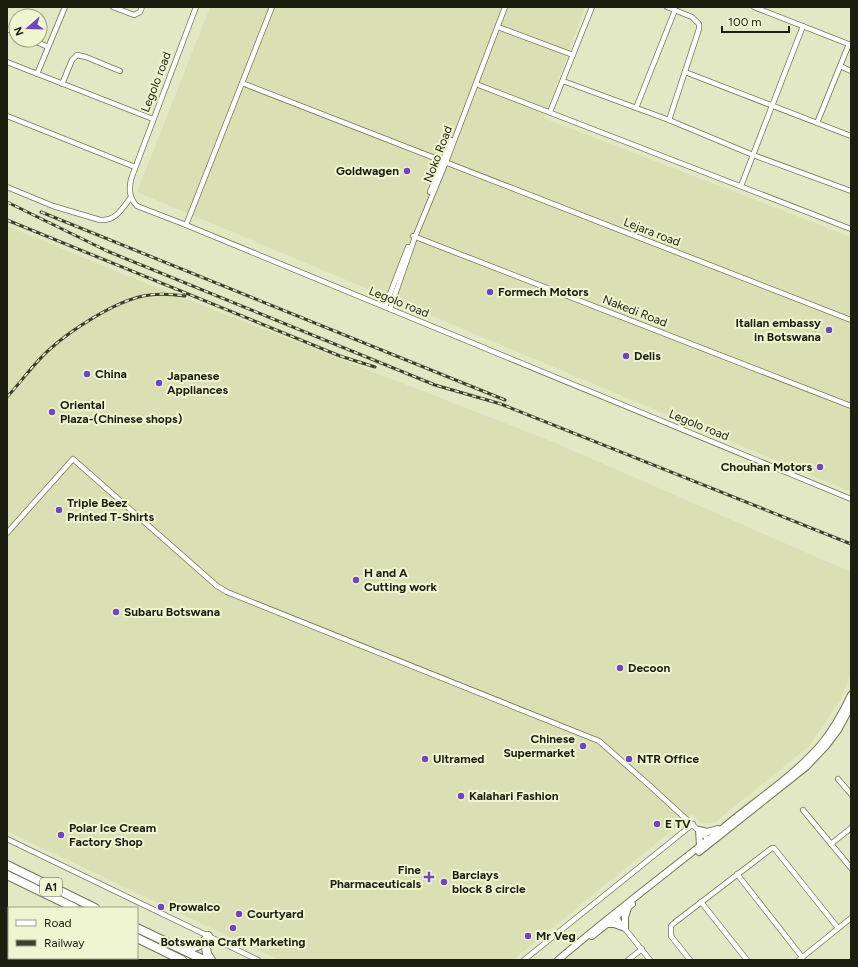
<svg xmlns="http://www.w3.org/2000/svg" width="858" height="967" viewBox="0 0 858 967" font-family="Figtree,sans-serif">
<rect width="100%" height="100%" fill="#e3e8c4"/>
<g fill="#dae0b4">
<polygon points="210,7 585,7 544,118 851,237 851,492 137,192"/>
<polygon points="7,226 140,281 551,441 851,572 851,673 840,701 808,747 714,823 701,823 692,814 513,960 279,960 44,849 7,831"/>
</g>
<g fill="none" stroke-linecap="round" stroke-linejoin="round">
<g stroke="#737756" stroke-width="6">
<g id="street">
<polyline points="113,7 134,15 140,12 142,7"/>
<path d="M196,7L131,179C129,189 129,198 137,206L186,225L851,499"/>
<polyline points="667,7 692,17 699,24 699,29 669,120"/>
<polyline points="754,7 851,45"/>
<polyline points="498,27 573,55"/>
<polyline points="7,29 16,33"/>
<polyline points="32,40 48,47"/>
<polyline points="7,62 153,119"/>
<polyline points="840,66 851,71"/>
<polyline points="685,72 851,136"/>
<polyline points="37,74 65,7"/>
<polyline points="563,81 669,120 753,155 851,191"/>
<polyline points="242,83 851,320"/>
<polyline points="62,84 72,60 77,55 86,57 120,71"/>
<polyline points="476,84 851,229"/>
<polyline points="636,108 675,10"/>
<polyline points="550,112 592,7"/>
<polyline points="7,116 135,167"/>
<polyline points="817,123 849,44"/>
<polyline points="741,186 803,26"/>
<path d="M7,187L53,206L100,220C116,221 122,209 131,197"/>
<polyline points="430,192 451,140"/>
<polyline points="186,225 272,7"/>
<polyline points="413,236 851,406"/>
<polyline points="385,307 408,247"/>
<polyline points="390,309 415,237 446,162 505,7"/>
<polyline points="7,533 73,459 217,586 227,592 599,741 649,785 710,841"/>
<polyline points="838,779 851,794"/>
<polyline points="803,810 851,868"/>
<polyline points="7,839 258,960"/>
<polyline points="831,844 851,828"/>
<polyline points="737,874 802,957"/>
<polyline points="701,902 747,960"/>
<polyline points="614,915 650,960"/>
<polyline points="7,921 9,922"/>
<polyline points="48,960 49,958"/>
<polyline points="524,960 693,824"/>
<polyline points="628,960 642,949"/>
<polyline points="690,960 671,936 671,926 674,923 772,848 774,848 838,928"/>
<polyline points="799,960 851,918"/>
</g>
</g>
<g stroke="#737756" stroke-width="8">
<g id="secondary">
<polyline points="700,846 699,830 707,832 718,829"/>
<polyline points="699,852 806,767 826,746 838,730 851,706"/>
<polyline points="608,924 614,924 625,928 625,917 628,908"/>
<polyline points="592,936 632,904"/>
<path d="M558,960C612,914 669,871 724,827C755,801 798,773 823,742C834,728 843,712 851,695"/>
</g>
</g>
<g stroke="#737756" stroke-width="10">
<g id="highway">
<polyline points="7,865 95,908"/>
<polyline points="7,875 75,908"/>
<polyline points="137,928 204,960"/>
<polyline points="137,938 182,960"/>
<polyline points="205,941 207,954 211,960"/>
<path d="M182,947C193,949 203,946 208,936"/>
</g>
</g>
<use href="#street" stroke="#fff" stroke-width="4.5"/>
<use href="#secondary" stroke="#fff" stroke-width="6"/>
<use href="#highway" stroke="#fff" stroke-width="8"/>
<g stroke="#3c3f2d" stroke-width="3">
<g id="rail">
<polyline points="7,202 107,251 435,385 501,404 851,544"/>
<polyline points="41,212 505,400"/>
<polyline points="7,220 340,356 375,367"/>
<path d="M7,397C21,382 34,363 50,349C71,330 114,302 143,296C157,293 171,294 185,296"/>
</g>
</g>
<use href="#rail" stroke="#f0f5d1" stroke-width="1.5" stroke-dasharray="4.5" stroke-linecap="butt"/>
</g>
<g fill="#6e47c0" stroke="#f0f5d1" stroke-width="1.5">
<circle cx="407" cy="171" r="4"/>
<circle cx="490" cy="292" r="4"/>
<circle cx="829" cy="330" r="4"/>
<circle cx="626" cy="356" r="4"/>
<circle cx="87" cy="374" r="4"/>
<circle cx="159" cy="383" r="4"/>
<circle cx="52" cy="412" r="4"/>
<circle cx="820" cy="467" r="4"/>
<circle cx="59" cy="510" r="4"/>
<circle cx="356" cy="580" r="4"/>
<circle cx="116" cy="612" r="4"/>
<circle cx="620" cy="668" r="4"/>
<circle cx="583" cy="746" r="4"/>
<circle cx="425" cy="759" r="4"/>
<circle cx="629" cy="759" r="4"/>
<circle cx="461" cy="796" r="4"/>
<circle cx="657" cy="824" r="4"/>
<circle cx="61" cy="835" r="4"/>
<path d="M427 871h4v4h4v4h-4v4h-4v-4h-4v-4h4z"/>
<circle cx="444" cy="882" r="4"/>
<circle cx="161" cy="907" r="4"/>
<circle cx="239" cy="914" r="4"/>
<circle cx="233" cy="928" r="4"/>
<circle cx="528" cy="936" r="4"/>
</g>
<g text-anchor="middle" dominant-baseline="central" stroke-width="4" stroke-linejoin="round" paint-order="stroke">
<rect fill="#f0f5d1" stroke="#5c5e4a" stroke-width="1" x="40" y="878" width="22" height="18" rx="3"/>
<g font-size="11" font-weight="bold" fill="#1c1e10">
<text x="51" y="887">A1</text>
</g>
<g font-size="12" fill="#1c1e10" stroke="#f0f5d1">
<text transform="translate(156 82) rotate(-69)">Legolo road</text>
<text transform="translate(438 154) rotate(-69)">Noko Road</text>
<text transform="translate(652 232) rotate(21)">Lejara road</text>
<text transform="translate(399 302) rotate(22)">Legolo road</text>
<text transform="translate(635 311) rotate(21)">Nakedi Road</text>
<text transform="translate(699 425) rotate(22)">Legolo road</text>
</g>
<g font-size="12" font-weight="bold" fill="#1c1e10" stroke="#f0f5d1" text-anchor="start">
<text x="399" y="171" text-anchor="end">Goldwagen</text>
<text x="498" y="292">Formech Motors</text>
<text x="821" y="323" text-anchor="end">Italian embassy<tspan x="821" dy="14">in Botswana</tspan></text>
<text x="634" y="356">Delis</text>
<text x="95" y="374">China</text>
<text x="167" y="376">Japanese<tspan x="167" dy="14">Appliances</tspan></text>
<text x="60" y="405">Oriental<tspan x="60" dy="14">Plaza-(Chinese shops)</tspan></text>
<text x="812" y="467" text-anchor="end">Chouhan Motors</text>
<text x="67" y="503">Triple Beez<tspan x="67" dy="14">Printed T-Shirts</tspan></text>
<text x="364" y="573">H and A<tspan x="364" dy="14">Cutting work</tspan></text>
<text x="124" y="612">Subaru Botswana</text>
<text x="628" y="668">Decoon</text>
<text x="575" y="739" text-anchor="end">Chinese<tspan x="575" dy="14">Supermarket</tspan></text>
<text x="433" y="759">Ultramed</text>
<text x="637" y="759">NTR Office</text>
<text x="469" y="796">Kalahari Fashion</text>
<text x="665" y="824">E TV</text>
<text x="69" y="828">Polar Ice Cream<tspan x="69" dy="14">Factory Shop</tspan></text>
<text x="421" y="870" text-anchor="end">Fine<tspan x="421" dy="14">Pharmaceuticals</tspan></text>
<text x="452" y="875">Barclays<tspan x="452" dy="14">block 8 circle</tspan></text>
<text x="169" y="907">Prowalco</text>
<text x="247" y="914">Courtyard</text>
<text x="536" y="936">Mr Veg</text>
<text x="233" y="942" text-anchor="middle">Botswana Craft Marketing</text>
</g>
</g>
<rect width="858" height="967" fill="none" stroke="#1c1e10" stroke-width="16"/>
<rect x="8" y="907" width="130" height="52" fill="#f0f5d1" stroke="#9b9f84"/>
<rect x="16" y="920" width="20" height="6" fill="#ffffff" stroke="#9b9f84"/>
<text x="44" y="927" font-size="12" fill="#1c1e10">Road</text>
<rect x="16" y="940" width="20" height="6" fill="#3c3f2d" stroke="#9b9f84"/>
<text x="44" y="947" font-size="12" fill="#1c1e10">Railway</text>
<g transform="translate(28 28) rotate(250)"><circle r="19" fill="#f0f5d1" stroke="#9b9f84"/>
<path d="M0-3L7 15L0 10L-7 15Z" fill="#6e47c0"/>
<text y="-6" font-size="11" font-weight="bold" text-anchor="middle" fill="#1c1e10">N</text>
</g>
<path d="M722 26v6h67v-6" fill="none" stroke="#1c1e10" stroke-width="2"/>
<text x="728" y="26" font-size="12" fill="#1c1e10" stroke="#f0f5d1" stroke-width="3" paint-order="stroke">100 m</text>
</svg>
